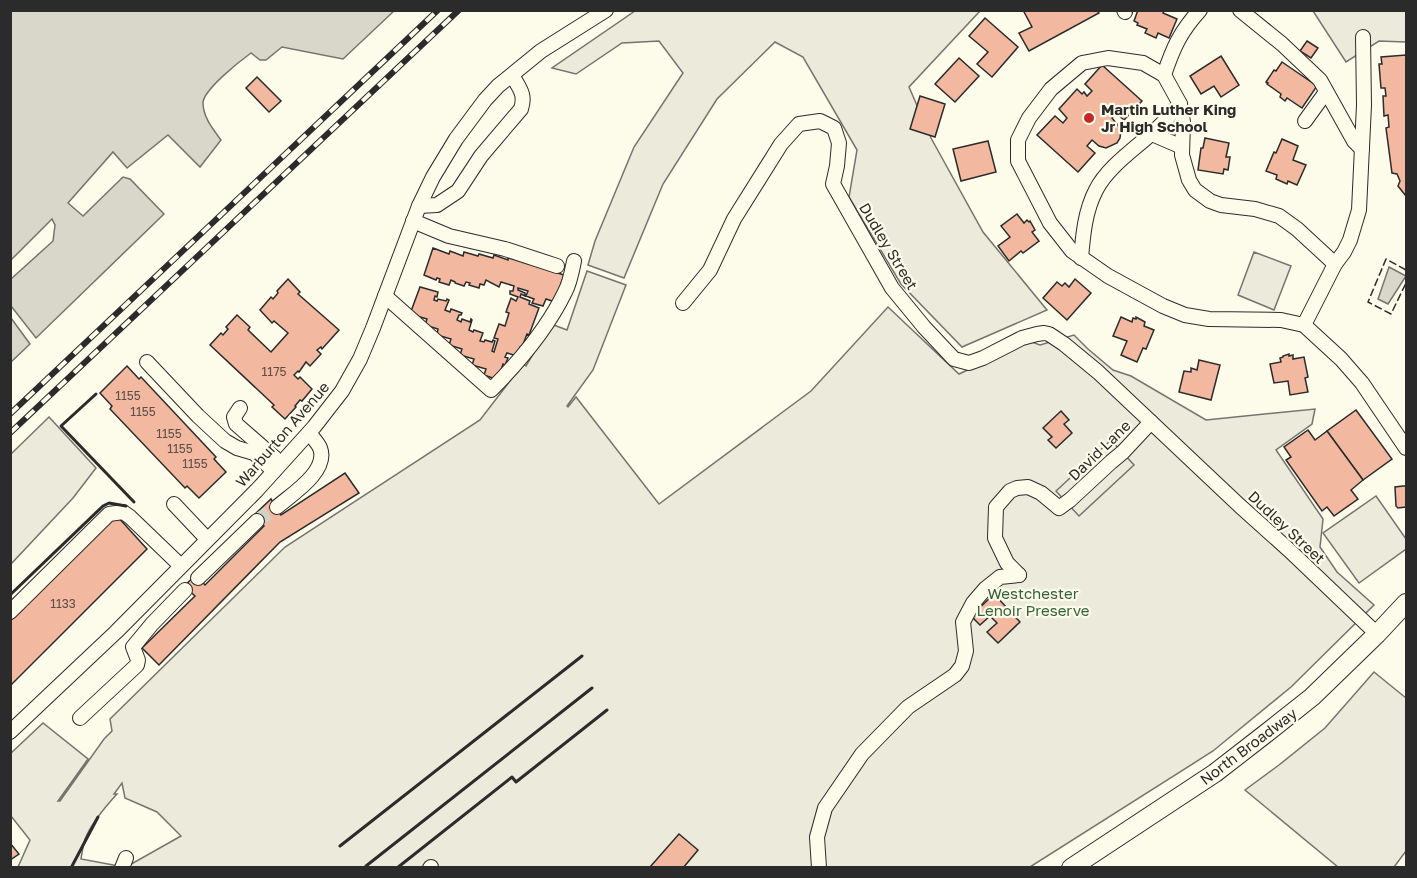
<svg xmlns="http://www.w3.org/2000/svg" width="1417" height="878" viewBox="0 0 1417 878" font-family="'Golos Text',sans-serif">
<rect width="100%" height="100%" fill="#fdfbea"/>
<g fill="#ecebdb" stroke="#74746e" stroke-width="1.5">
<polygon points="635,11 980,11 909,87 931,138 983,232 1047,310 962,347 901,284 849,197 857,150 803,57 775,42 717,99 663,184 624,278 588,265 595,241 634,147 683,73 659,41 622,43 576,74 552,68"/>
<polygon points="1313,11 1406,11 1406,42 1379,41 1346,62"/>
<polygon points="1254,252 1291,266 1274,310 1238,295"/>
<path d="M587,271L626,285L593,370L567,406L568,407L576,397L659,504L811,391L888,307L959,374L1029,341L1040,345L1074,335L1088,349L1113,370L1131,376L1206,420L1315,409L1312,424L1276,450L1323,519L1320,547L1337,572L1374,605L1291,687L1213,751L1030,867H126L181,836L157,812L125,798L122,783L114,794H117C105,807 92,822 85,839C83,846 82,853 81,859L124,867H18L30,840L11,816L10,754L43,723L88,759L58,801H60L104,739L112,731L110,719L285,547L480,420L523,364L526,366L551,324L567,330Z"/>
<polygon points="49,417 96,468 73,498 11,564 11,454"/>
<polygon points="1376,496 1406,539 1406,549 1359,583 1323,533"/>
<polygon points="1374,672 1406,698 1406,851 1394,867 1338,867 1245,790 1279,765 1325,728"/>
</g>
<polygon fill="#eceadb" stroke="#74746e" stroke-width="1.5" points="1111,440 1134,465 1079,516 1056,491"/>
<g fill="#d8d7c9" stroke="#74746e" stroke-width="1.5">
<path d="M11,10H394V11L343,59L282,47L266,60H260L251,53C240,61 203,90 203,103C203,117 213,129 221,140L200,167L168,135L127,168L113,152L68,203L83,216L123,177L130,179L164,214L36,338L11,306V279L53,241L55,225L52,219L11,260Z"/>
<polygon points="1389,267 1406,276 1388,304 1378,299"/>
<polygon points="11,318 30,344 11,362"/>
</g>
<g fill="#f2b8a0" stroke="#2b2b2b" stroke-width="1.5">
<polygon points="1023,10 1097,10 1099,13 1029,51 1019,33 1032,27"/>
<polygon points="1138,10 1164,10 1163,13 1177,19 1169,38 1158,33 1156,38 1145,33 1147,29 1137,25 1138,23 1134,21"/>
<polygon points="985,18 1018,47 992,77 977,64 988,52 969,36"/>
<polygon points="1307,41 1318,48 1311,58 1300,51"/>
<polygon points="1406,55 1406,196 1398,186 1400,181 1397,174 1392,173 1386,128 1389,127 1388,115 1384,116 1383,96 1386,96 1385,88 1381,88 1379,64 1382,64 1381,57"/>
<polygon points="1221,56 1239,85 1221,97 1214,86 1201,94 1190,76"/>
<polygon points="959,58 979,76 955,102 935,84"/>
<polygon points="1282,62 1317,86 1302,108 1287,98 1285,101 1280,97 1281,94 1267,84 1268,83 1266,82 1274,70 1276,71"/>
<polygon points="1102,65 1142,101 1124,120 1116,113 1112,118 1117,124 1121,130 1120,138 1117,143 1106,148 1099,146 1092,140 1087,146 1095,153 1078,172 1037,135 1055,116 1063,123 1067,118 1059,109 1077,89 1082,94 1084,92 1087,96 1092,91 1085,84"/>
<polygon points="257,77 281,101 269,112 246,88"/>
<polygon points="920,96 945,104 935,137 910,129"/>
<polygon points="1205,138 1229,143 1226,157 1230,157 1228,170 1224,169 1223,174 1198,170 1201,148 1203,148"/>
<polygon points="1282,139 1298,146 1293,160 1306,165 1297,185 1288,181 1287,184 1276,179 1277,175 1266,171 1274,152 1276,153"/>
<polygon points="988,141 996,172 961,181 953,149"/>
<polygon points="1017,214 1024,223 1027,220 1029,222 1030,221 1035,230 1032,232 1039,241 1023,253 1021,251 1009,261 998,246 1010,237 1001,226"/>
<polygon points="433,248 449,254 450,251 463,256 464,252 478,256 479,254 493,258 494,255 508,260 508,257 564,275 555,302 546,299 543,306 532,303 534,299 526,296 528,291 518,288 518,290 525,293 525,296 521,294 520,297 530,301 529,304 539,308 529,335 527,334 522,347 520,347 517,356 507,353 505,357 508,358 505,365 503,364 498,380 484,375 486,369 472,365 474,359 460,355 462,349 449,345 451,339 437,335 438,329 425,325 427,319 410,314 420,287 438,292 437,297 435,296 434,300 437,301 438,299 446,301 447,299 449,300 445,310 450,312 451,309 462,313 461,315 459,315 457,320 461,322 462,319 470,322 471,319 472,320 469,330 473,332 474,330 483,333 480,341 484,342 485,340 492,342 493,340 495,341 492,351 494,352 498,339 494,338 499,324 505,326 509,313 506,312 511,298 516,301 518,297 510,294 510,291 513,291 514,286 501,282 499,287 486,280 484,285 480,284 479,288 469,285 470,283 466,282 464,286 455,283 455,282 451,280 449,285 439,282 440,279 437,278 436,280 424,275"/>
<polygon points="288,279 300,292 298,294 339,330 322,349 321,347 317,350 321,354 310,366 306,362 299,372 298,371 294,375 298,379 300,377 312,389 302,401 300,400 295,406 296,407 285,419 272,407 274,405 210,345 221,333 223,335 228,329 226,327 237,315 250,327 248,330 271,352 288,333 274,321 272,323 260,310 271,297 273,299 278,293 277,291"/>
<polygon points="1075,279 1091,293 1067,320 1043,298 1057,282 1062,286 1065,283 1069,287"/>
<polygon points="1121,317 1132,322 1133,318 1136,319 1136,317 1145,322 1144,326 1154,330 1146,349 1143,348 1137,362 1121,355 1127,341 1113,336"/>
<polygon points="1289,354 1289,356 1293,355 1293,359 1304,357 1308,377 1305,378 1308,392 1290,395 1288,381 1274,383 1270,364 1281,362 1280,358 1283,357 1283,356"/>
<polygon points="1199,360 1220,365 1211,400 1179,392 1184,371 1191,372 1191,368 1197,370"/>
<polygon points="127,366 139,379 141,377 216,457 214,459 226,472 199,498 187,486 185,488 110,409 112,406 100,393"/>
<polygon points="1356,410 1392,459 1363,480 1327,431"/>
<polygon points="1061,411 1069,420 1064,424 1072,433 1056,448 1048,440 1052,437 1043,428"/>
<polygon points="1308,430 1315,440 1327,431 1363,480 1351,490 1358,499 1334,516 1327,507 1322,511 1286,460 1291,457 1284,447"/>
<polygon points="345,473 359,493 280,542 159,665 142,648 195,596 184,586 196,575 205,585 264,526 254,515 271,499 281,515"/>
<polygon points="1403,486 1406,486 1406,507 1398,508 1396,506 1395,487"/>
<polygon points="116,515 147,549 10,686 10,621"/>
<polygon points="994,594 1020,622 998,643 987,632 997,623 990,616 980,625 971,616"/>
<polygon points="679,834 698,850 683,868 651,868 650,867"/>
<polygon points="10,843 19,854 10,860"/>
</g>
<g fill="none" stroke-linecap="round" stroke-linejoin="round">
<polyline stroke="#d3d1c4" stroke-width="14" stroke-dasharray="14 7" stroke-linecap="butt" points="257,521 277,507"/>
<g stroke="#2b2b2b" stroke-width="16">
<g id="minor">
<polyline points="1124,10 1125,12"/>
<polyline points="1240,10 1282,44 1320,80 1354,141 1362,149"/>
<path d="M1164,75C1173,48 1180,32 1200,10"/>
<polyline points="1305,121 1326,92"/>
<polyline points="1152,134 1182,147"/>
<path d="M419,206L437,205L458,191L481,156L521,109C526,94 519,88 512,75"/>
<polyline points="413,221 449,236 505,249 557,266"/>
<path d="M1081,258C1083,235 1085,211 1096,190C1107,168 1133,150 1151,134C1162,125 1171,114 1180,104"/>
<polyline points="1335,264 1297,229 1279,216 1255,209 1221,205 1210,201 1195,190 1189,180 1182,155 1183,122 1180,104 1164,75 1143,63 1108,58 1082,63 1051,89 1029,118 1018,140 1018,161 1050,223 1072,251 1108,276 1163,306 1185,315 1209,319 1281,320 1304,325 1341,359 1362,383 1406,448"/>
<path d="M385,296L491,390C518,363 548,327 565,292C570,283 572,271 574,261"/>
<polyline points="683,303 710,270 734,219 781,144 799,124 820,121 834,128 839,143 837,166 833,184 892,288 924,327 954,359 969,363 983,358 1022,338 1037,334 1044,333 1049,334 1064,344 1098,372 1240,506 1289,550 1377,634"/>
<polyline points="1304,325 1335,264 1344,252 1350,240 1359,210 1364,105 1363,37"/>
<polyline points="147,362 198,416 225,441 237,448 254,453 274,471"/>
<polyline points="240,408 234,417 236,424 275,458"/>
<polyline points="174,504 207,539"/>
<path d="M277,507C292,494 329,471 320,448C318,443 313,438 309,433"/>
<polyline points="1019,575 1007,563 995,538 996,507 1010,491 1017,488 1028,487 1041,493 1059,508 1070,500 1111,462 1123,452 1151,422"/>
<polyline points="198,578 257,521"/>
<polyline points="10,612 109,514 123,512 130,517 181,566"/>
<polyline points="80,718 137,665 138,660 133,647 152,624 185,590"/>
<polyline points="10,732 116,632 257,490 314,427 342,391 360,359 373,328 419,206 433,177 456,139 485,100 498,86 541,51 606,10"/>
<polyline points="122,868 126,858"/>
<polyline points="430,868 431,867"/>
<polyline points="819,868 817,837 825,808 862,754 908,707 955,675 962,666 966,651 963,622 973,603 985,589 1000,577 1019,575"/>
</g>
</g>
<g stroke="#2b2b2b" stroke-width="20">
<polyline id="major" points="1071,868 1215,773 1264,735 1312,697 1377,634 1406,603"/>
</g>
<use href="#minor" stroke="#fdfbea" stroke-width="14"/>
<use href="#major" stroke="#fdfbea" stroke-width="18"/>
<g stroke="#2b2b2b" stroke-width="6">
<g id="rail">
<polyline points="10,414 438,10"/>
<polyline points="10,433 459,10"/>
</g>
</g>
<use href="#rail" stroke="#fdfbea" stroke-width="4" stroke-dasharray="11" stroke-linecap="butt"/>
<polyline stroke="#2b2b2b" stroke-width="1.5" stroke-dasharray="8 3" stroke-linecap="butt" points="1406,270 1386,259 1368,302 1391,314 1406,283"/>
<g stroke="#2b2b2b" stroke-width="3">
<polyline points="96,394 61,426 134,502"/>
<polyline points="10,595 103,506 109,503 126,506"/>
<polyline points="340,846 582,656"/>
<polyline points="366,866 592,688"/>
<polyline points="71,868 98,817"/>
<polyline points="397,868 512,777 516,782 607,710"/>
</g>
</g>
<circle fill="#c62828" stroke="#fdfbea" stroke-width="2" cx="1089" cy="118" r="6"/>
<g text-anchor="middle" dominant-baseline="central" stroke-width="4.5" stroke-linejoin="round" paint-order="stroke">
<g font-size="12" fill="#5d4e48">
<text x="274" y="371">1175</text>
<text x="128" y="395">1155</text>
<text x="143" y="411">1155</text>
<text x="169" y="433">1155</text>
<text x="180" y="448">1155</text>
<text x="195" y="463">1155</text>
<text x="63" y="603">1133</text>
</g>
<g font-size="15" font-weight="bold" fill="#2b2b2b" stroke="#fdfbea" text-anchor="start">
<text x="1101" y="109">Martin Luther King<tspan x="1101" dy="17">Jr High School</tspan></text>
</g>
<g font-size="15" fill="#2b2b2b" stroke="#fdfbea">
<text transform="translate(889 246) rotate(59)">Dudley Street</text>
<text transform="translate(282 434) rotate(-49)">Warburton Avenue</text>
<text transform="translate(1099 450) rotate(-44)">David Lane</text>
<text transform="translate(1287 527) rotate(43)">Dudley Street</text>
<text transform="translate(1248 746) rotate(-37)">North Broadway</text>
</g>
<g font-size="15" fill="#34623c" stroke="#fdfbea">
<text x="1033" y="593">Westchester<tspan x="1033" dy="17">Lenoir Preserve</tspan></text>
</g>
</g>
<rect width="1417" height="878" fill="none" stroke="#2b2b2b" stroke-width="24"/>
</svg>
